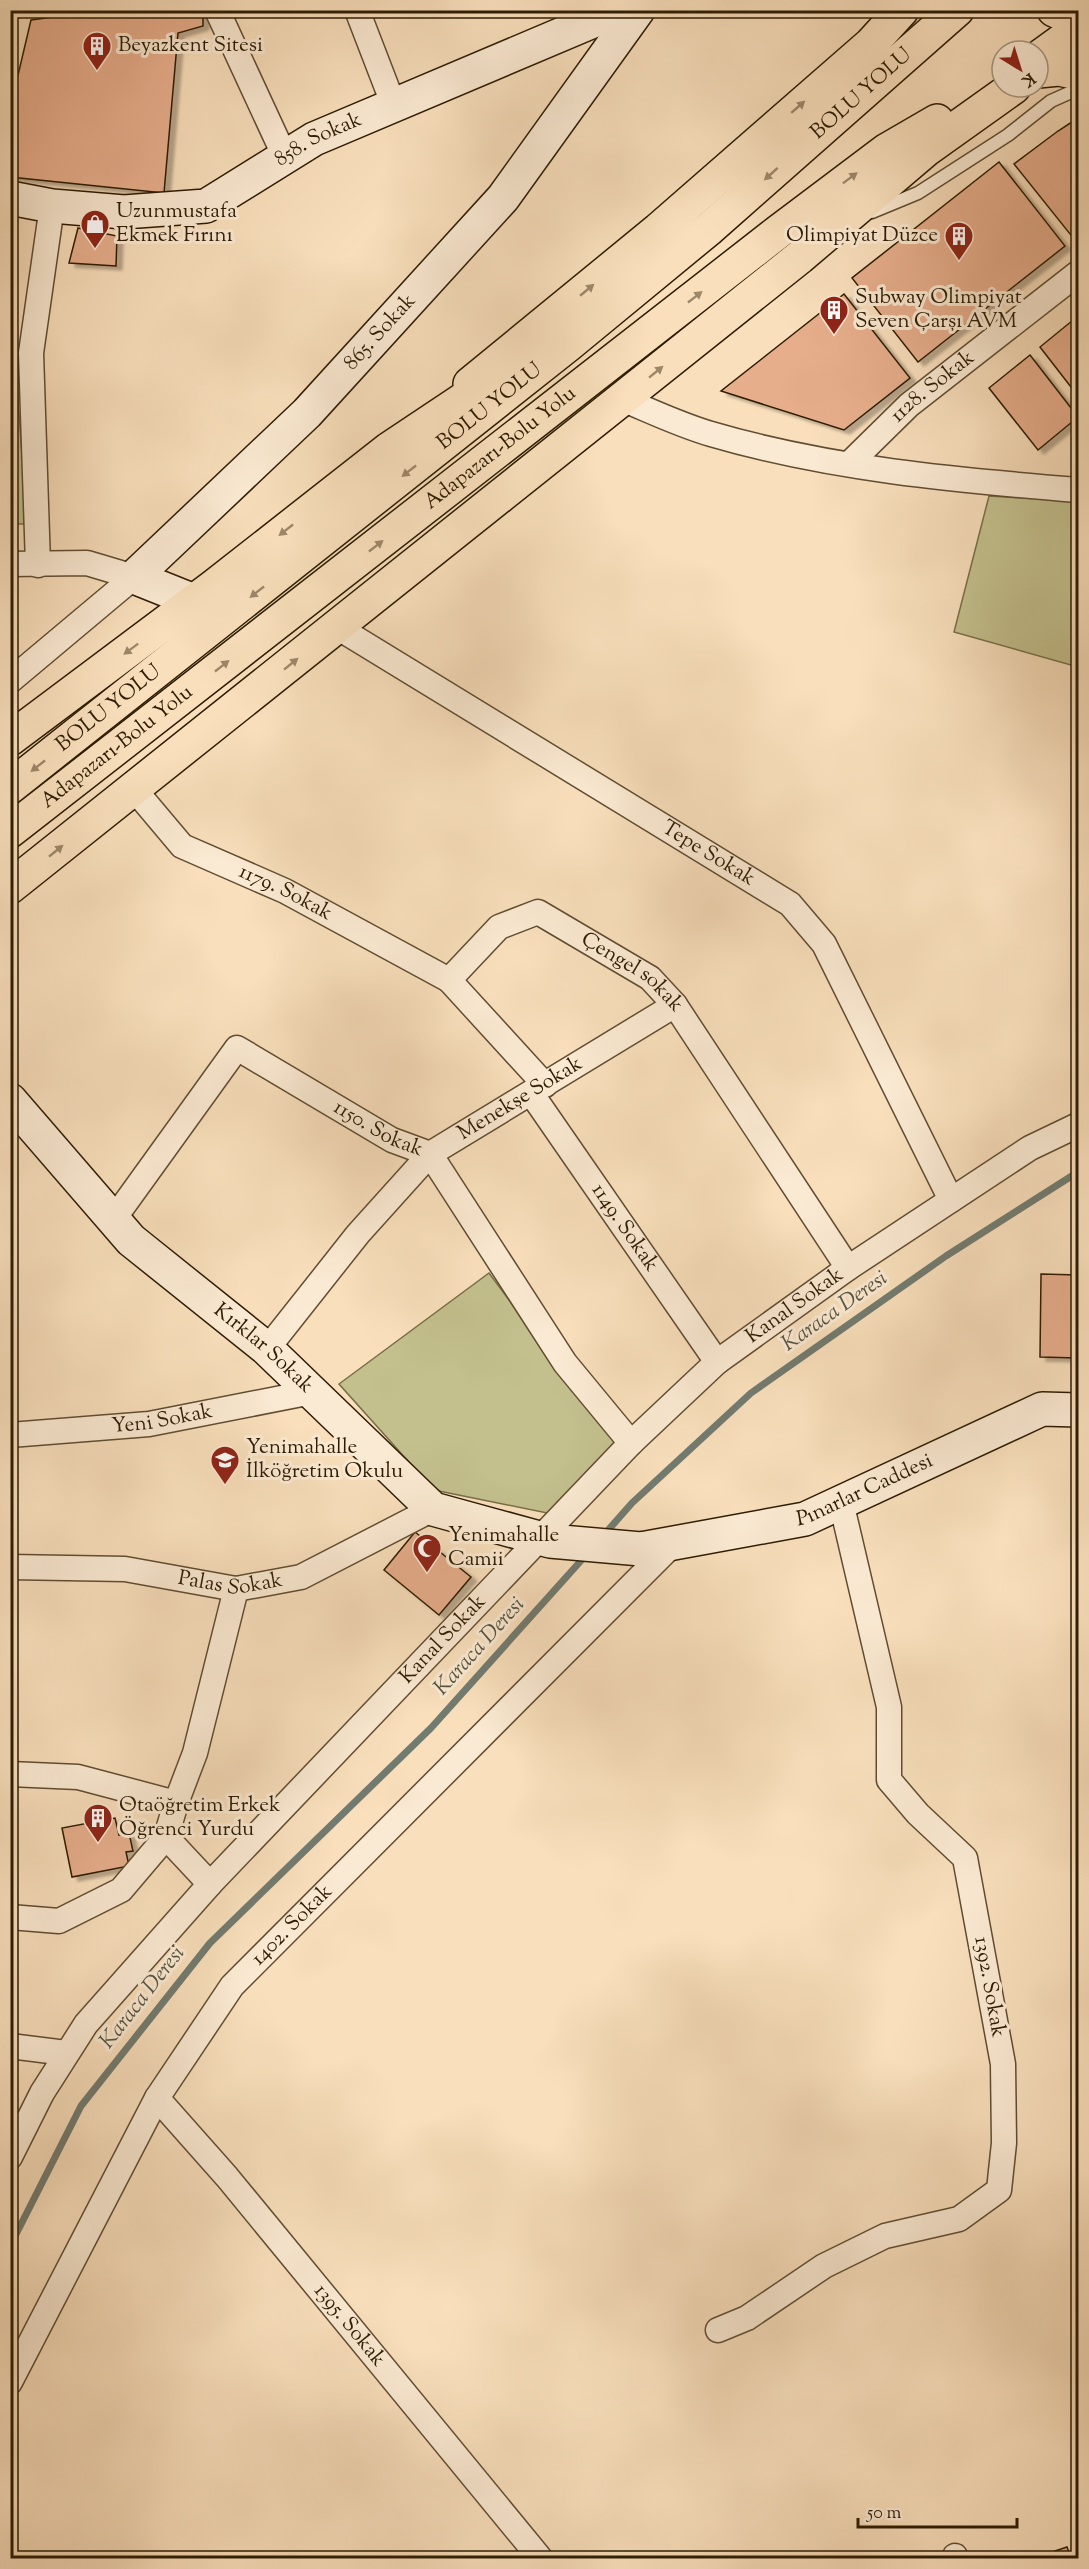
<svg xmlns="http://www.w3.org/2000/svg" width="1089" height="2569" viewBox="0 0 1089 2569" font-family="'Sorts Mill Goudy',serif">
<defs>
<filter id="shadow"><feDropShadow dx="6" dy="4" stdDeviation="1.5" flood-color="#0004"/></filter>
</defs>
<rect width="100%" height="100%" fill="#f9dfbc"/>
<filter id="stains"><feTurbulence type="fractalNoise" baseFrequency=".00333" numOctaves="4"/><feColorMatrix values="0 0 0 0 .2 0 0 0 0 .09 0 0 0 0 .02 0 0 0 .5 -.17"/></filter>
<radialGradient id="worn" r=".72"><stop offset=".6" stop-color="#630" stop-opacity="0"/><stop offset="1" stop-color="#630" stop-opacity=".3"/></radialGradient>
<g fill="#c3c08d" stroke="#786e48" stroke-width="1.5">
<polygon points="11,317 17,317 18,400 27,524 11,524"/>
<polygon points="989,496 1078,501 1078,667 954,632"/>
<polygon points="489,1273 616,1444 552,1514 434,1490 339,1384"/>
</g>
<g fill="none" stroke-linecap="round" stroke-linejoin="round">
<g stroke="#727b70" stroke-width="7">
<polyline points="602,1537 632,1503 751,1393 946,1256 1078,1172"/>
<polyline points="10,2246 81,2106 210,1943 431,1728 587,1554"/>
</g>
</g>
<g fill="#e7ae8c" stroke="#2d1c03" stroke-width="1.5" filter="url(#shadow)">
<polygon points="106,10 203,10 203,26 178,33 164,193 10,177 10,109 31,20"/>
<polygon points="1078,118 1078,235 1074,239 1014,164 1058,131"/>
<polygon points="999,162 1065,246 918,362 852,278"/>
<polygon points="78,228 117,236 116,266 69,263"/>
<polygon points="844,294 910,378 844,430 721,391"/>
<polygon points="1078,316 1078,396 1040,347"/>
<polygon points="1030,355 1078,417 1038,450 989,388"/>
<polygon points="1041,1274 1078,1275 1078,1358 1040,1357"/>
<polygon points="415,1532 471,1577 439,1615 384,1570"/>
<polygon points="115,1818 119,1835 129,1833 133,1851 126,1852 129,1866 72,1877 62,1828"/>
<polygon points="1067,2547 1071,2558 1034,2558"/>
</g>
<g fill="none" stroke-linecap="round" stroke-linejoin="round">
<g stroke="#604d31" stroke-width="15">
<polyline id="lane" points="872,212 918,193 1008,135 1051,101 1078,89"/>
</g>
<g stroke="#604d31" stroke-width="27">
<g id="street">
<polyline points="217,10 285,157"/>
<polyline points="357,10 394,106"/>
<path d="M622,399C651,411 680,425 711,434C830,469 955,480 1078,490"/>
<path id="s1" d="M849,464L909,405L1078,273"/>
<polyline points="10,564 87,563 134,577"/>
<polyline points="38,565 31,353 52,206"/>
<path id="s2" d="M337,627L790,904L824,944L951,1200"/>
<polyline points="10,681 134,577"/>
<path id="s3" d="M134,789L182,846L285,891L449,980"/>
<path id="s4" d="M545,1085L449,980L499,927L538,912L650,978L675,1005L848,1268"/>
<path id="s5" d="M531,1093L717,1362"/>
<path id="s6" d="M113,1220L237,1048L392,1140L430,1154L565,1363L631,1443"/>
<path id="s7" d="M267,1349L358,1234L430,1154L675,1005"/>
<path id="s8" d="M10,1435L149,1424L312,1392"/>
<path id="s9" d="M10,1567L125,1569L236,1589L301,1577L433,1509"/>
<polyline points="10,1774 78,1777 176,1803"/>
<polyline points="166,1837 210,1884"/>
<polyline points="10,1917 59,1921 121,1890 166,1837 176,1803 195,1753 236,1589"/>
<polyline points="10,2046 66,2053"/>
<path id="s10" d="M157,2098L227,2177L540,2558"/>
<path id="s11" d="M10,2157L42,2093L86,2024L210,1884L631,1443L717,1362L848,1268L1030,1148L1078,1125"/>
<polyline points="718,2330 747,2318 824,2266 885,2236 959,2219 999,2190 1004,2143 1003,2064 965,1858 918,1814 889,1780 889,1707 841,1502"/>
<path id="s12" d="M10,2382L157,2098L232,1986L674,1543"/>
<polyline points="955,2556 956,2558"/>
</g>
</g>
<g stroke="#2d1c03" stroke-width="36">
<g id="secondary">
<path id="s13" d="M10,198L52,206L124,212L206,206L314,139L619,10"/>
<path id="s14" d="M194,601L134,577L307,413L503,198L638,10"/>
<path id="s15" d="M10,1100L131,1240L267,1349L433,1509L550,1541L641,1549L805,1519L1042,1409L1078,1410"/>
</g>
</g>
<g stroke="#2d1c03" stroke-width="36">
<g id="highway">
<polyline points="1054,10 1068,16 1078,17"/>
<polyline points="1038,58 1078,29"/>
<polyline points="1038,71 1059,69 1078,73"/>
<polyline points="470,384 658,230 871,44 902,10"/>
<polyline points="10,739 213,587 389,449 497,377"/>
<path id="s16" d="M10,787L568,345L710,228L957,10"/>
<path id="s17" d="M10,831L778,232L887,150L937,121"/>
<polyline points="10,887 800,257 927,149 1014,87"/>
</g>
</g>
<use href="#lane" stroke="#fbead3" stroke-width="12"/>
<use href="#street" stroke="#fbead3" stroke-width="24"/>
<use href="#secondary" stroke="#fbead3" stroke-width="33"/>
<use href="#highway" stroke="#f9dfbc" stroke-width="33"/>
</g>
<defs><path id="oneway-solid" d="M-6-.8H1V-3.2L6.5 0L1 3.2V.8H-6Z" transform="scale(1.5)"/></defs>
<g fill="#9d8769">
<use href="#oneway-solid" transform="translate(798 107) rotate(-41)"/>
<use href="#oneway-solid" transform="translate(771 174) rotate(138)"/>
<use href="#oneway-solid" transform="translate(850 178) rotate(-37)"/>
<use href="#oneway-solid" transform="translate(587 290) rotate(-40)"/>
<use href="#oneway-solid" transform="translate(695 297) rotate(-38)"/>
<use href="#oneway-solid" transform="translate(656 372) rotate(-39)"/>
<use href="#oneway-solid" transform="translate(409 471) rotate(142)"/>
<use href="#oneway-solid" transform="translate(286 530) rotate(142)"/>
<use href="#oneway-solid" transform="translate(376 546) rotate(-38)"/>
<use href="#oneway-solid" transform="translate(257 592) rotate(142)"/>
<use href="#oneway-solid" transform="translate(131 649) rotate(143)"/>
<use href="#oneway-solid" transform="translate(291 664) rotate(-39)"/>
<use href="#oneway-solid" transform="translate(222 666) rotate(-38)"/>
<use href="#oneway-solid" transform="translate(38 766) rotate(142)"/>
<use href="#oneway-solid" transform="translate(56 851) rotate(-39)"/>
</g>
<defs>
<g id="building-pin" transform="scale(1.5)"><path d="M0 17L-7.5 6A9.5 9.5 0 1 1 7.5 6Z" fill="#8f2418" stroke="#fbead3"/><path d="M-4-6H4V6H1V3H-1V6H-4ZM-2.5-4.3h1.7v1.8h-1.7ZM.8-4.3h1.7v1.8H.8ZM-2.5-1h1.7V.8h-1.7ZM.8-1h1.7V.8H.8Z" fill="#fff"/></g>
<g id="shop-pin" transform="scale(1.5)"><path d="M0 17L-7.5 6A9.5 9.5 0 1 1 7.5 6Z" fill="#8f2418" stroke="#fbead3"/><path d="M-5-2.5h2.3a2.7 3.5 0 0 1 5.4 0H5L5.5 6h-11ZM-1.5-2.5h3a1.5 2.3 0 0 0-3 0Z" fill="#fff"/></g>
<g id="school-pin" transform="scale(1.5)"><path d="M0 17L-7.5 6A9.5 9.5 0 1 1 7.5 6Z" fill="#8f2418" stroke="#fbead3"/><path d="M0-5L7-2L0 1L-7-2ZM-4 1L0 2.5L4 1V4Q0 6-4 4Z" fill="#fff"/></g>
<g id="mosque-pin" transform="scale(1.5)"><path d="M0 17L-7.5 6A9.5 9.5 0 1 1 7.5 6Z" fill="#8f2418" stroke="#fbead3"/><path d="M3.5-4.9A6 6 0 1 0 3.5 4.9A5 5 0 1 1 3.5-4.9Z" fill="#fff"/></g>
</defs>
<g fill-rule="evenodd">
<use href="#building-pin" x="97" y="46"/>
<use href="#shop-pin" x="95" y="224"/>
<use href="#building-pin" x="959" y="236"/>
<use href="#building-pin" x="834" y="310"/>
<use href="#school-pin" x="225" y="1460"/>
<use href="#mosque-pin" x="427" y="1548"/>
<use href="#building-pin" x="98" y="1818"/>
</g>
<g text-anchor="middle" dominant-baseline="central" stroke-width="6" stroke-linejoin="round" paint-order="stroke">
<g font-size="21" fill="#2d1c03" stroke="#fbead3" text-anchor="start">
<text x="118" y="46">Beyazkent Sitesi</text>
<text x="116" y="212">Uzunmustafa<tspan x="116" dy="24">Ekmek Fırını</tspan></text>
<text x="938" y="236" text-anchor="end">Olimpiyat Düzce</text>
<text x="855" y="298">Subway Olimpiyat<tspan x="855" dy="24">Seven Çarşı AVM</tspan></text>
<text x="246" y="1448">Yenimahalle<tspan x="246" dy="24">İlköğretim Okulu</tspan></text>
<text x="448" y="1536">Yenimahalle<tspan x="448" dy="24">Camii</tspan></text>
<text x="119" y="1806">Otaöğretim Erkek<tspan x="119" dy="24">Öğrenci Yurdu</tspan></text>
</g>
<g font-size="21" fill="#2d1c03" stroke="#fbead3">
<text stroke="none"><textPath href="#s16" startOffset="1098">BOLU YOLU</textPath></text>
<text stroke="none"><textPath href="#s13" startOffset="328">858. Sokak</textPath></text>
<text stroke="none"><textPath href="#s14" startOffset="412">865. Sokak</textPath></text>
<text stroke="none"><textPath href="#s1" startOffset="114">1128. Sokak</textPath></text>
<text stroke="none"><textPath href="#s16" startOffset="612">BOLU YOLU</textPath></text>
<text stroke="none"><textPath href="#s17" startOffset="622">Adapazarı-Bolu Yolu</textPath></text>
<text stroke="none"><textPath href="#s16" startOffset="126">BOLU YOLU</textPath></text>
<text stroke="none"><textPath href="#s17" startOffset="136">Adapazarı-Bolu Yolu</textPath></text>
<text stroke="none"><textPath href="#s2" startOffset="435">Tepe Sokak</textPath></text>
<text stroke="none"><textPath href="#s3" startOffset="188">1179. Sokak</textPath></text>
<text stroke="none"><textPath href="#s4" startOffset="369">Çengel sokak</textPath></text>
<text stroke="none"><textPath href="#s7" startOffset="360">Menekşe Sokak</textPath></text>
<text stroke="none"><textPath href="#s6" startOffset="375">1150. Sokak</textPath></text>
<text stroke="none"><textPath href="#s5" startOffset="164">1149. Sokak</textPath></text>
<text stroke="none"><textPath href="#s11" startOffset="1164">Kanal Sokak</textPath></text>
<text stroke="none"><textPath href="#s15" startOffset="356">Kırklar Sokak</textPath></text>
<text stroke="none"><textPath href="#s8" startOffset="153">Yeni Sokak</textPath></text>
<text stroke="none"><textPath href="#s15" startOffset="1035">Pınarlar Caddesi</textPath></text>
<text stroke="none"><textPath href="#s9" startOffset="222">Palas Sokak</textPath></text>
<text stroke="none"><textPath href="#s11" startOffset="678">Kanal Sokak</textPath></text>
<text stroke="none"><textPath href="#s12" startOffset="540">1402. Sokak</textPath></text>
<text transform="translate(989 1987) rotate(80)">1392. Sokak</text>
<text stroke="none"><textPath href="#s10" startOffset="298">1395. Sokak</textPath></text>
</g>
<g font-size="22" font-style="italic" fill="#555442" stroke="#fbead3">
<text transform="translate(835 1312) rotate(-35)">Karaca Deresi</text>
<text transform="translate(480 1647) rotate(-48)">Karaca Deresi</text>
<text transform="translate(143 1998) rotate(-52)">Karaca Deresi</text>
</g>
</g>
<rect width="1089" height="2569" fill="none" stroke="#f9dfbc" stroke-width="36"/>
<rect x="12" y="12" width="1065" height="2545" fill="none" stroke="#2d1c03" stroke-width="3"/>
<rect x="18" y="18" width="1053" height="2533" fill="none" stroke="#2d1c03" stroke-width="1.5"/>
<g transform="translate(1020 69) rotate(142)"><circle r="28" fill="#fbead3" stroke="#a99880" stroke-width="1.5"/>
<path d="M0-4.5L10 22L0 15L-10 22Z" fill="#8f2418"/>
<text y="-9" font-size="16" font-weight="bold" text-anchor="middle" fill="#2d1c03">K</text>
</g>
<path d="M858 2518v9h159v-9" fill="none" stroke="#2d1c03" stroke-width="3"/>
<text x="867" y="2518" font-size="18" fill="#2d1c03" stroke="#fbead3" stroke-width="4.5" paint-order="stroke">50 m</text>
<rect width="100%" height="100%" filter="url(#stains)"/>
<rect width="100%" height="100%" fill="url(#worn)"/>
</svg>
